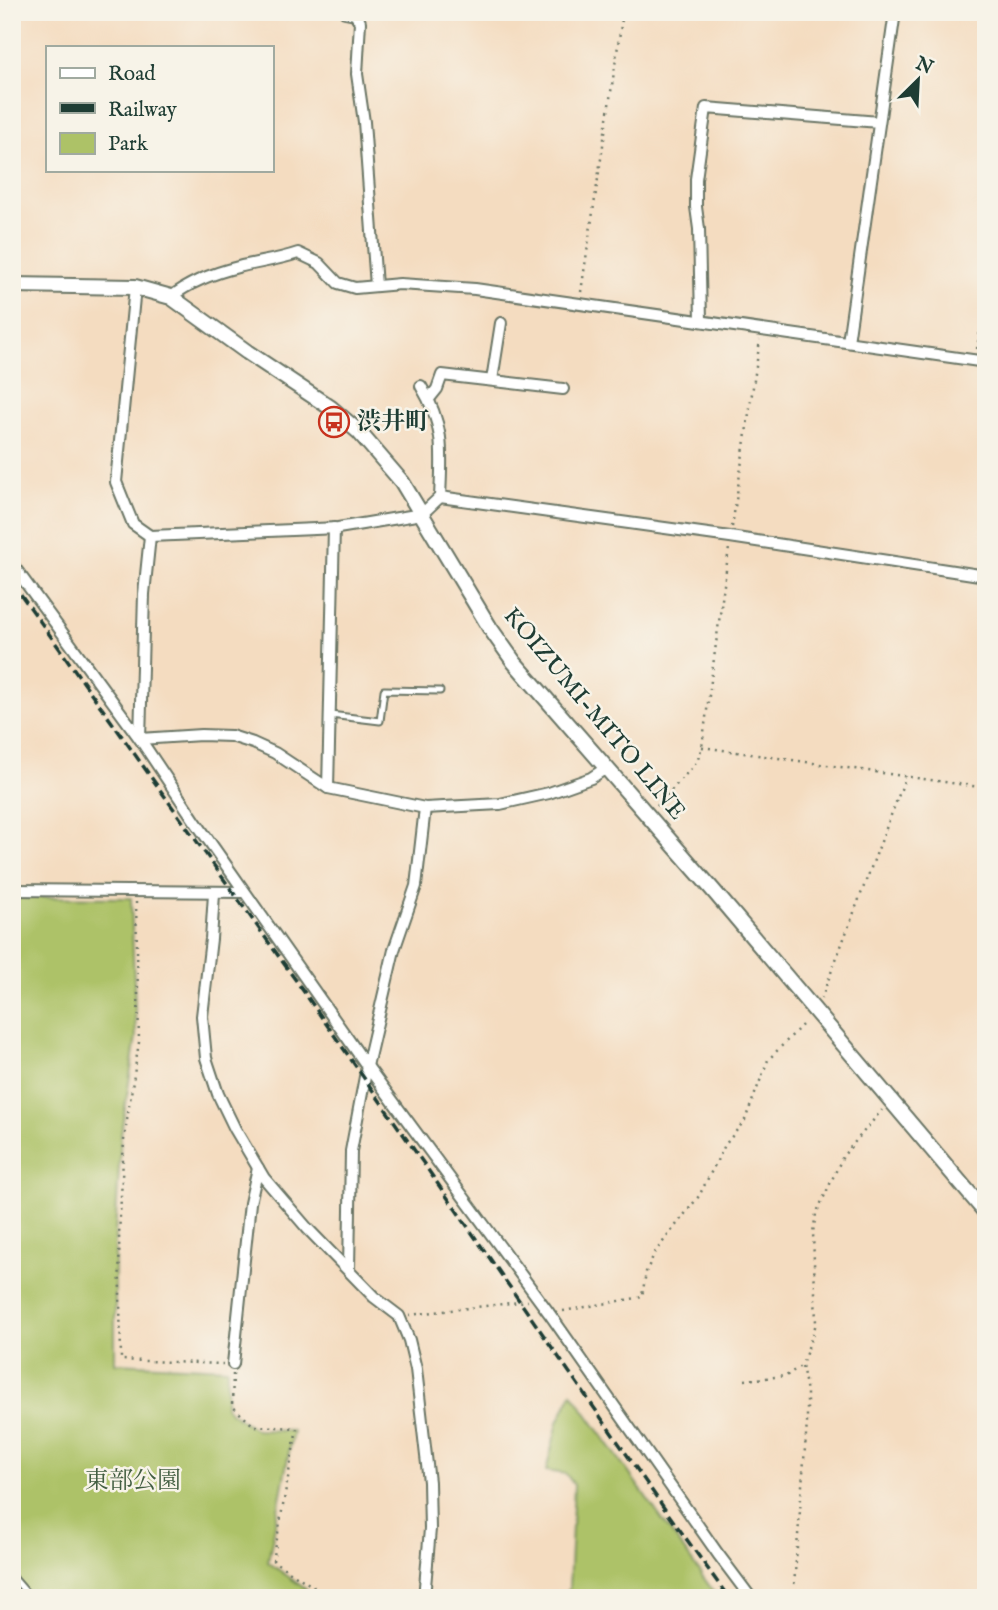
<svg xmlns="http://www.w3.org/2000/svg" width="998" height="1610" viewBox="0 0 998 1610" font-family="'IM FELL English','Noto Serif JP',serif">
<rect width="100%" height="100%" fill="#f7f3e8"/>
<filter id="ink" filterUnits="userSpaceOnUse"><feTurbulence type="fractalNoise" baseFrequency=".0143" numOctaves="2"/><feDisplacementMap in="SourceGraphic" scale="14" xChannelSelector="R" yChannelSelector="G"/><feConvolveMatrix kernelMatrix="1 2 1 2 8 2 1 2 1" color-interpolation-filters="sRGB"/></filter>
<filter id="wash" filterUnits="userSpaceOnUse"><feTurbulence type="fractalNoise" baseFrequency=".00686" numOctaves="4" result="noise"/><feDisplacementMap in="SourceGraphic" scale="28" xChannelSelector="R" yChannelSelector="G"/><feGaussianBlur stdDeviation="1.57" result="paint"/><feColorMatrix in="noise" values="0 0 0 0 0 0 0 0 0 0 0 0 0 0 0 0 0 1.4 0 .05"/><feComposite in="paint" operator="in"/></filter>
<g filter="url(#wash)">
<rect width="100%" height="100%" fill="#f4dcc0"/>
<g fill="#adc267" stroke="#66804e" stroke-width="2">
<polygon points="12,897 131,898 136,1037 121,1134 115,1235 115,1363 227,1368 226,1406 230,1412 256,1430 293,1431 268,1562 318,1598 12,1598"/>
<polygon points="572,1393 718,1598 565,1598 569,1588 574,1485 566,1474 546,1471 558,1422"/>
</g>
</g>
<g filter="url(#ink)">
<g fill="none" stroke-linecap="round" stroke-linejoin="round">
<g stroke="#6a7565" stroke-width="9">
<g id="service">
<polyline points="330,715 380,721 384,690 440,691"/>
<polyline points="12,1576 31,1598"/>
</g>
</g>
<g stroke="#6a7565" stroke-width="14">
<g id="minor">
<polyline points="345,12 355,14 360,22 357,74 364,122 376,286"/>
<path d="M135,287L116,482L133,524L150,536L338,528L422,514L440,497C442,452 445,426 421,386"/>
<path d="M171,297C190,282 214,273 238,267C258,262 278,260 298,253L319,263L338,283L355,288L400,284L475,289L986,362"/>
<polyline points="701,320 699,229 696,207 696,179 706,108 879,122"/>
<polyline points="848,342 895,12"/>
<polyline points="492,380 501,323"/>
<polyline points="429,399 437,389 442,375 563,389"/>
<polyline points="440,497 730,537 986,576"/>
<polyline points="150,536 144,594 140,739 201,735 231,736 253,743 275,753 328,788 425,808 500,804 549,793 591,778 606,768"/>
<polyline points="12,564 140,739 195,821 367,1066 549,1313 718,1554 751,1598"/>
<polyline points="328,788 334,528"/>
<polyline points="12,890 244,892"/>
<polyline points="214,894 211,939 202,1016 206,1058 218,1094 235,1129 264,1178 307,1228 374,1297 399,1316 409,1340 416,1369 429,1482 430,1529 424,1598"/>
<polyline points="349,1269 351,1151 367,1066 394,950 416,886 425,808"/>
<polyline points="233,1364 250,1203 258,1168"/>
</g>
</g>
<g stroke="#6a7565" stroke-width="18">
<polyline id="secondary" points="12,285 135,287 171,297 247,352 331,408 359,432 402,482 490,628 514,662 712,889 986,1213"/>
</g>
<g stroke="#6a7565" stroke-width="2.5" stroke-dasharray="2 5" stroke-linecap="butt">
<polyline points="581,292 623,12"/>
<polyline points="977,349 986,290"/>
<polyline points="732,527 760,340"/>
<polyline points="702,747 986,788"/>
<polyline points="657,806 697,762 702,747 729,548"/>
<polyline points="136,902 139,1042 124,1140 119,1235 121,1360 223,1364"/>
<polyline points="821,999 906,776"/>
<polyline points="563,1311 642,1297 646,1272 655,1252 699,1196 725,1145 745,1120 768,1060 805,1022"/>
<polyline points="409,1315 528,1301"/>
<polyline points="233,1374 232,1406 254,1426 297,1428 273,1561 331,1598"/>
<polyline points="745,1380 786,1376 802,1365"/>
<polyline points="793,1598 807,1423 807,1392 802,1365 816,1324 813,1232 816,1214 843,1156 882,1110"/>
</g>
<use href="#service" stroke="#fff" stroke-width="5"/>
<use href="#minor" stroke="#fff" stroke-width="10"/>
<use href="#secondary" stroke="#fff" stroke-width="14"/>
<polyline stroke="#1f3d34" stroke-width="3.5" stroke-dasharray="10 5" stroke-linecap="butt" points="12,582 297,982 664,1508 729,1598"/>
</g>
</g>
<defs>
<g id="bus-ring" transform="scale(1.575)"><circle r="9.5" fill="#f7f3e8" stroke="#c8321e" stroke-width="1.5"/><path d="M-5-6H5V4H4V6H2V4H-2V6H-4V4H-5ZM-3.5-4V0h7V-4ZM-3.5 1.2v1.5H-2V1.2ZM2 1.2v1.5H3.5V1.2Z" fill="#c8321e"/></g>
</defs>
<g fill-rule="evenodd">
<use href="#bus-ring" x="334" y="422"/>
</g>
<g text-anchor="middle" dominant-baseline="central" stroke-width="5" stroke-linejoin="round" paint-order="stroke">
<g font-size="24" font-weight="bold" fill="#1f3d34" stroke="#f7f3e8" text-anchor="start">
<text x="357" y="422">渋井町</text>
</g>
<g font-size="24" fill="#1f3d34" stroke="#f7f3e8">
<text transform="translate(594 714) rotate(50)">KOIZUMI-MITO LINE</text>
</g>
<g font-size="24" fill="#425e41" stroke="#f7f3e8">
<text x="133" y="1481">東部公園</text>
</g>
</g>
<rect width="998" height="1610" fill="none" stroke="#f7f3e8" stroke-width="42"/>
<rect x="46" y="46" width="228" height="126" fill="#f7f3e8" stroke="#a1aaa0" stroke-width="2"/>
<rect x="60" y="68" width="35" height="10" fill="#ffffff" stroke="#a1aaa0" stroke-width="2"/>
<text x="108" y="80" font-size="21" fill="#1f3d34">Road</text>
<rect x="60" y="103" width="35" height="10" fill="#1f3d34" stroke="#a1aaa0" stroke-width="2"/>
<text x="108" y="116" font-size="21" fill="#1f3d34">Railway</text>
<rect x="60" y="133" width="35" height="21" fill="#adc267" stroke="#a1aaa0" stroke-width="2"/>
<text x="108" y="150" font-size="21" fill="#1f3d34">Park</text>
<g transform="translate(918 80) rotate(24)" stroke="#f7f3e8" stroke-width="5" paint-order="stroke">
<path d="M0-5L12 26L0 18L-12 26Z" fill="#1f3d34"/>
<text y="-10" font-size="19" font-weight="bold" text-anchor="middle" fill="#1f3d34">N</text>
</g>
</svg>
